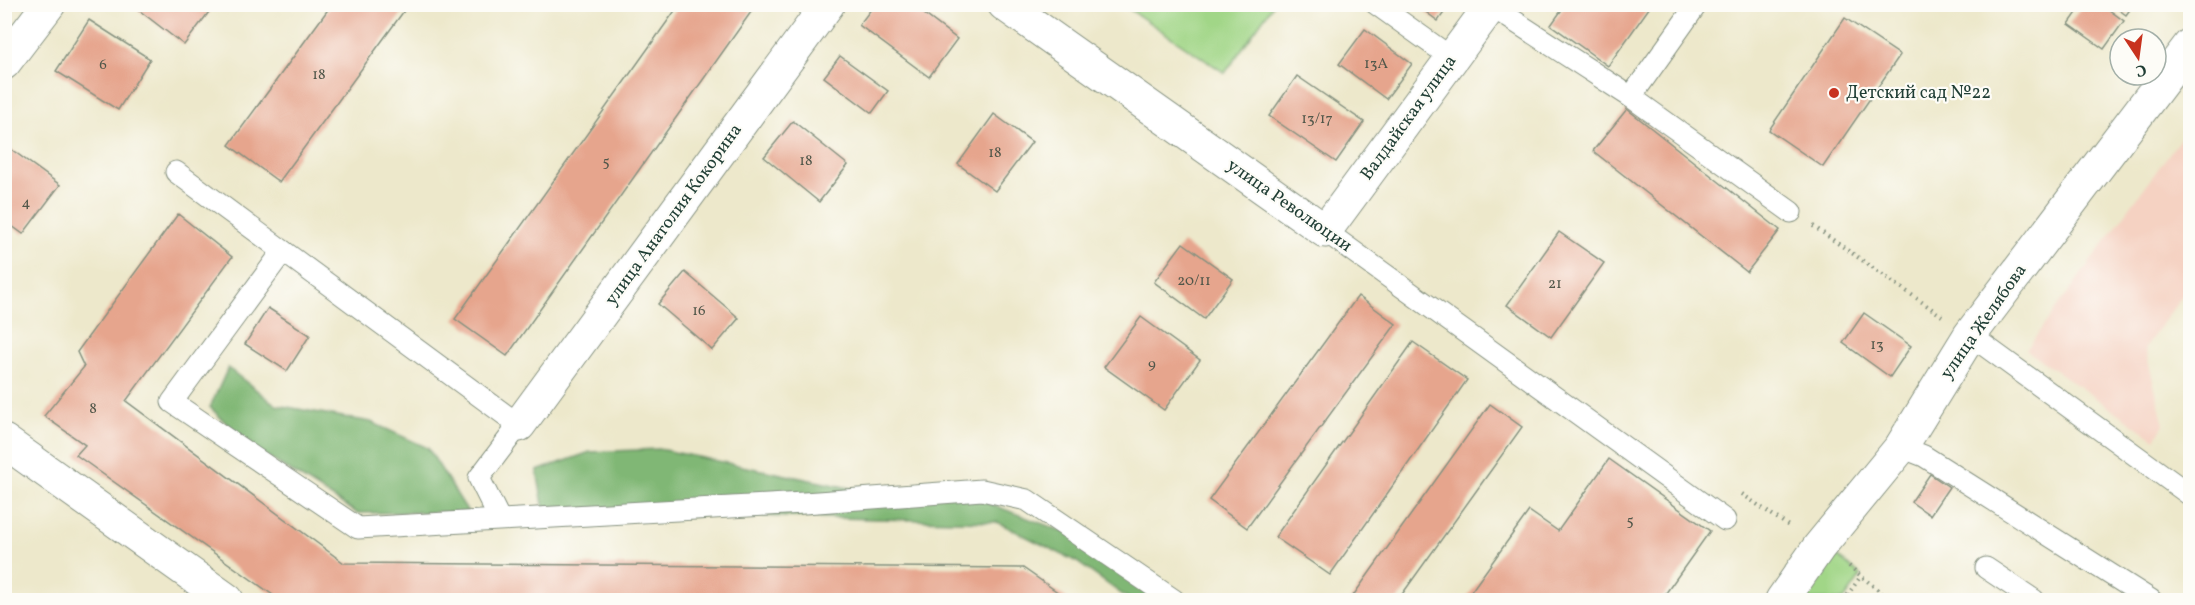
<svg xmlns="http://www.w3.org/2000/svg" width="2195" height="605" viewBox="0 0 2195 605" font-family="Vollkorn,serif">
<rect width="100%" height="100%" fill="#fdfcf7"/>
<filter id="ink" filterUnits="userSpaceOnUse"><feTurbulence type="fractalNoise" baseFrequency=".0167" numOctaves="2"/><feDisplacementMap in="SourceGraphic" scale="12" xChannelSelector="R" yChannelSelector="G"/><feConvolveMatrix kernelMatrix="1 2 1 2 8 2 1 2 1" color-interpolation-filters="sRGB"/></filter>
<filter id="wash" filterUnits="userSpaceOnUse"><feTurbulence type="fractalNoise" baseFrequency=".008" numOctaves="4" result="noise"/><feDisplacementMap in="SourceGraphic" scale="24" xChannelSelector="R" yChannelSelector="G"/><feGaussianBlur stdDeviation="1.35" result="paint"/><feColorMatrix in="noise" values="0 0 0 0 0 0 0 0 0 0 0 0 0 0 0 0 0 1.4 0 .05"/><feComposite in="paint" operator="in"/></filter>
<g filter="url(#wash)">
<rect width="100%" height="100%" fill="#ede8cb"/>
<polygon fill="#f5d2c2" points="2190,125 2190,285 2145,348 2164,425 2155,439 2026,350"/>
<g fill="#a1d687" stroke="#608a5e" stroke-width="1.5">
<polygon points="1123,5 1273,4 1273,5 1225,73"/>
<polygon points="1837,556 1861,576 1844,600 1801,600"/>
</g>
<g fill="#80b774" stroke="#507a54" stroke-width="1.5">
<polygon points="228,368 276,405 371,422 428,448 468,512 357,513 247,444 210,407"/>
<polygon points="659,449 864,491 951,489 1083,539 1166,600 1130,600 1077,562 997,522 711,515 546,521 537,471 590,452"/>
</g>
<g id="blocks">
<g fill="#e6a58d">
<polygon points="131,4 215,4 184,45"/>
<polygon points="332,4 409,4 279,182 229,145"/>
<polygon points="875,4 911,4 957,39 929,77 859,25"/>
<polygon points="1415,4 1445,4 1448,7 1438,21"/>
<polygon points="1566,4 1652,4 1608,66 1551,25"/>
<polygon points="2083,4 2101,4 2124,21 2104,49 2069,24"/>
<polygon points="2111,4 2134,4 2126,15"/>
<polygon points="679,5 756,5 507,356 455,319"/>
<polygon points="1845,18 1900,55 1823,167 1769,130"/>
<polygon points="89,20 150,59 118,110 56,71"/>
<polygon points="1365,29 1412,64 1386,99 1339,64"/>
<polygon points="840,56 888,91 872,113 824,77"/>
<polygon points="1297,76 1364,122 1336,162 1269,116"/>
<polygon points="1627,109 1780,230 1747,272 1593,151"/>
<polygon points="994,114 1032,142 995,191 958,164"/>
<polygon points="793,121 848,165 819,202 764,157"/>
<polygon points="4,144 60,185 23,234 4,220"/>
<polygon points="178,214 232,257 126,401 344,563 1023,568 1069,600 280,600 76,455 85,445 44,416 84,367 77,352"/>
<polygon points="1559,232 1604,263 1551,337 1507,305"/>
<polygon points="1183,243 1233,279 1204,319 1154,282"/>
<polygon points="685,272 739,318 712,350 658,304"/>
<polygon points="1358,296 1396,324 1247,528 1209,500"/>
<polygon points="268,308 310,335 287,371 245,344"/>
<polygon points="1864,313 1911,346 1890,377 1843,343"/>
<polygon points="1141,317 1200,360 1164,410 1104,367"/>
<polygon points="1413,342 1467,380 1330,575 1275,537"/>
<polygon points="1490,404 1522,427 1398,600 1350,600"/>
<polygon points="1609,459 1710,531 1661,600 1465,600 1529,511 1558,531"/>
<polygon points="1930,474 1949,487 1930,515 1911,502"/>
</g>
</g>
</g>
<g filter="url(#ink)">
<use href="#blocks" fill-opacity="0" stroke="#869280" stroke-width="1.5"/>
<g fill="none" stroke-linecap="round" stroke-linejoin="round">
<g stroke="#869280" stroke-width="23">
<g id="lane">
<polyline points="1376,4 1453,59"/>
<polyline points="1491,6 1631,97 1791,212"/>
<polyline points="1631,97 1697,4"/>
<polyline points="176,172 283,251"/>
<polyline points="1325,231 1725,520"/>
<polyline points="1970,335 2190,495"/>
<polyline points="1901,447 1924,456 2151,600"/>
<polyline points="500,520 479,478 519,425 283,251 172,402 358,528 804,503 982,490 1027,500 1174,600"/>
<polyline points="1986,568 2034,600"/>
</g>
</g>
<g stroke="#869280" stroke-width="35">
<g id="street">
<polyline points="1004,4 1325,231 1492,4"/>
<polyline points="4,63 49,4"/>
<polyline points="519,425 828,4"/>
<polyline points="4,441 227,600"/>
<polyline points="1782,600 1819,547 1901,447 1970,335 2190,45"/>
</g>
</g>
<g stroke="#869280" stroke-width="4" stroke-dasharray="1.5 4.5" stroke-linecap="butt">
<polyline points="1813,226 1942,316"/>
<polyline points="1742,494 1790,527"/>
<polyline points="1849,566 1890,600"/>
<polyline points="1844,600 1861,576"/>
</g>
<use href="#lane" stroke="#fff" stroke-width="21"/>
<use href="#street" stroke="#fff" stroke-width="33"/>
</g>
</g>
<circle fill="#c8321e" stroke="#fdfcf7" stroke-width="2" cx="1834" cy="93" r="6"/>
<g text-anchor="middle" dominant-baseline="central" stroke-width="4.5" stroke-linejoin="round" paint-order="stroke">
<g font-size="15" fill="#51574a">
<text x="1376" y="64">13А</text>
<text x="103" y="65">6</text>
<text x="319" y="75">18</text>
<text x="1317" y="119">13/17</text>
<text x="995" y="153">18</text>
<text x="806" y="161">18</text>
<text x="606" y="162">5</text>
<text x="26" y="203">4</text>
<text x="1194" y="281">20/11</text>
<text x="1555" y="284">21</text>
<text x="699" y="311">16</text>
<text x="1877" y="345">13</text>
<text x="1152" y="364">9</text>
<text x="93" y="409">8</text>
<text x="1630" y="521">5</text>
</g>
<g font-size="18" fill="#1f3d34" stroke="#fdfcf7" text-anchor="start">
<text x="1846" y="93">Детский сад №22</text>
</g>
<g font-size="18" fill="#1f3d34" stroke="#fdfcf7">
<text transform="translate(1409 118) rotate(-54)">Валдайская улица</text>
<text transform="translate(1289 206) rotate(35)">улица Революции</text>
<text transform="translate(674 215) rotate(-54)">улица Анатолия Кокорина</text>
<text transform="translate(1984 322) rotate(-55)">улица Желябова</text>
</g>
</g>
<rect width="2195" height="605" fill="none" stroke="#fdfcf7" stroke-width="24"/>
<g transform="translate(2138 57) rotate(167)"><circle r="28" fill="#fdfcf7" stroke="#a4b0a9" stroke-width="1.5"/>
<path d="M0-4.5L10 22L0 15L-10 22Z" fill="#c8321e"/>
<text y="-9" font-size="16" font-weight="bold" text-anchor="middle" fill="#1f3d34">С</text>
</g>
</svg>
